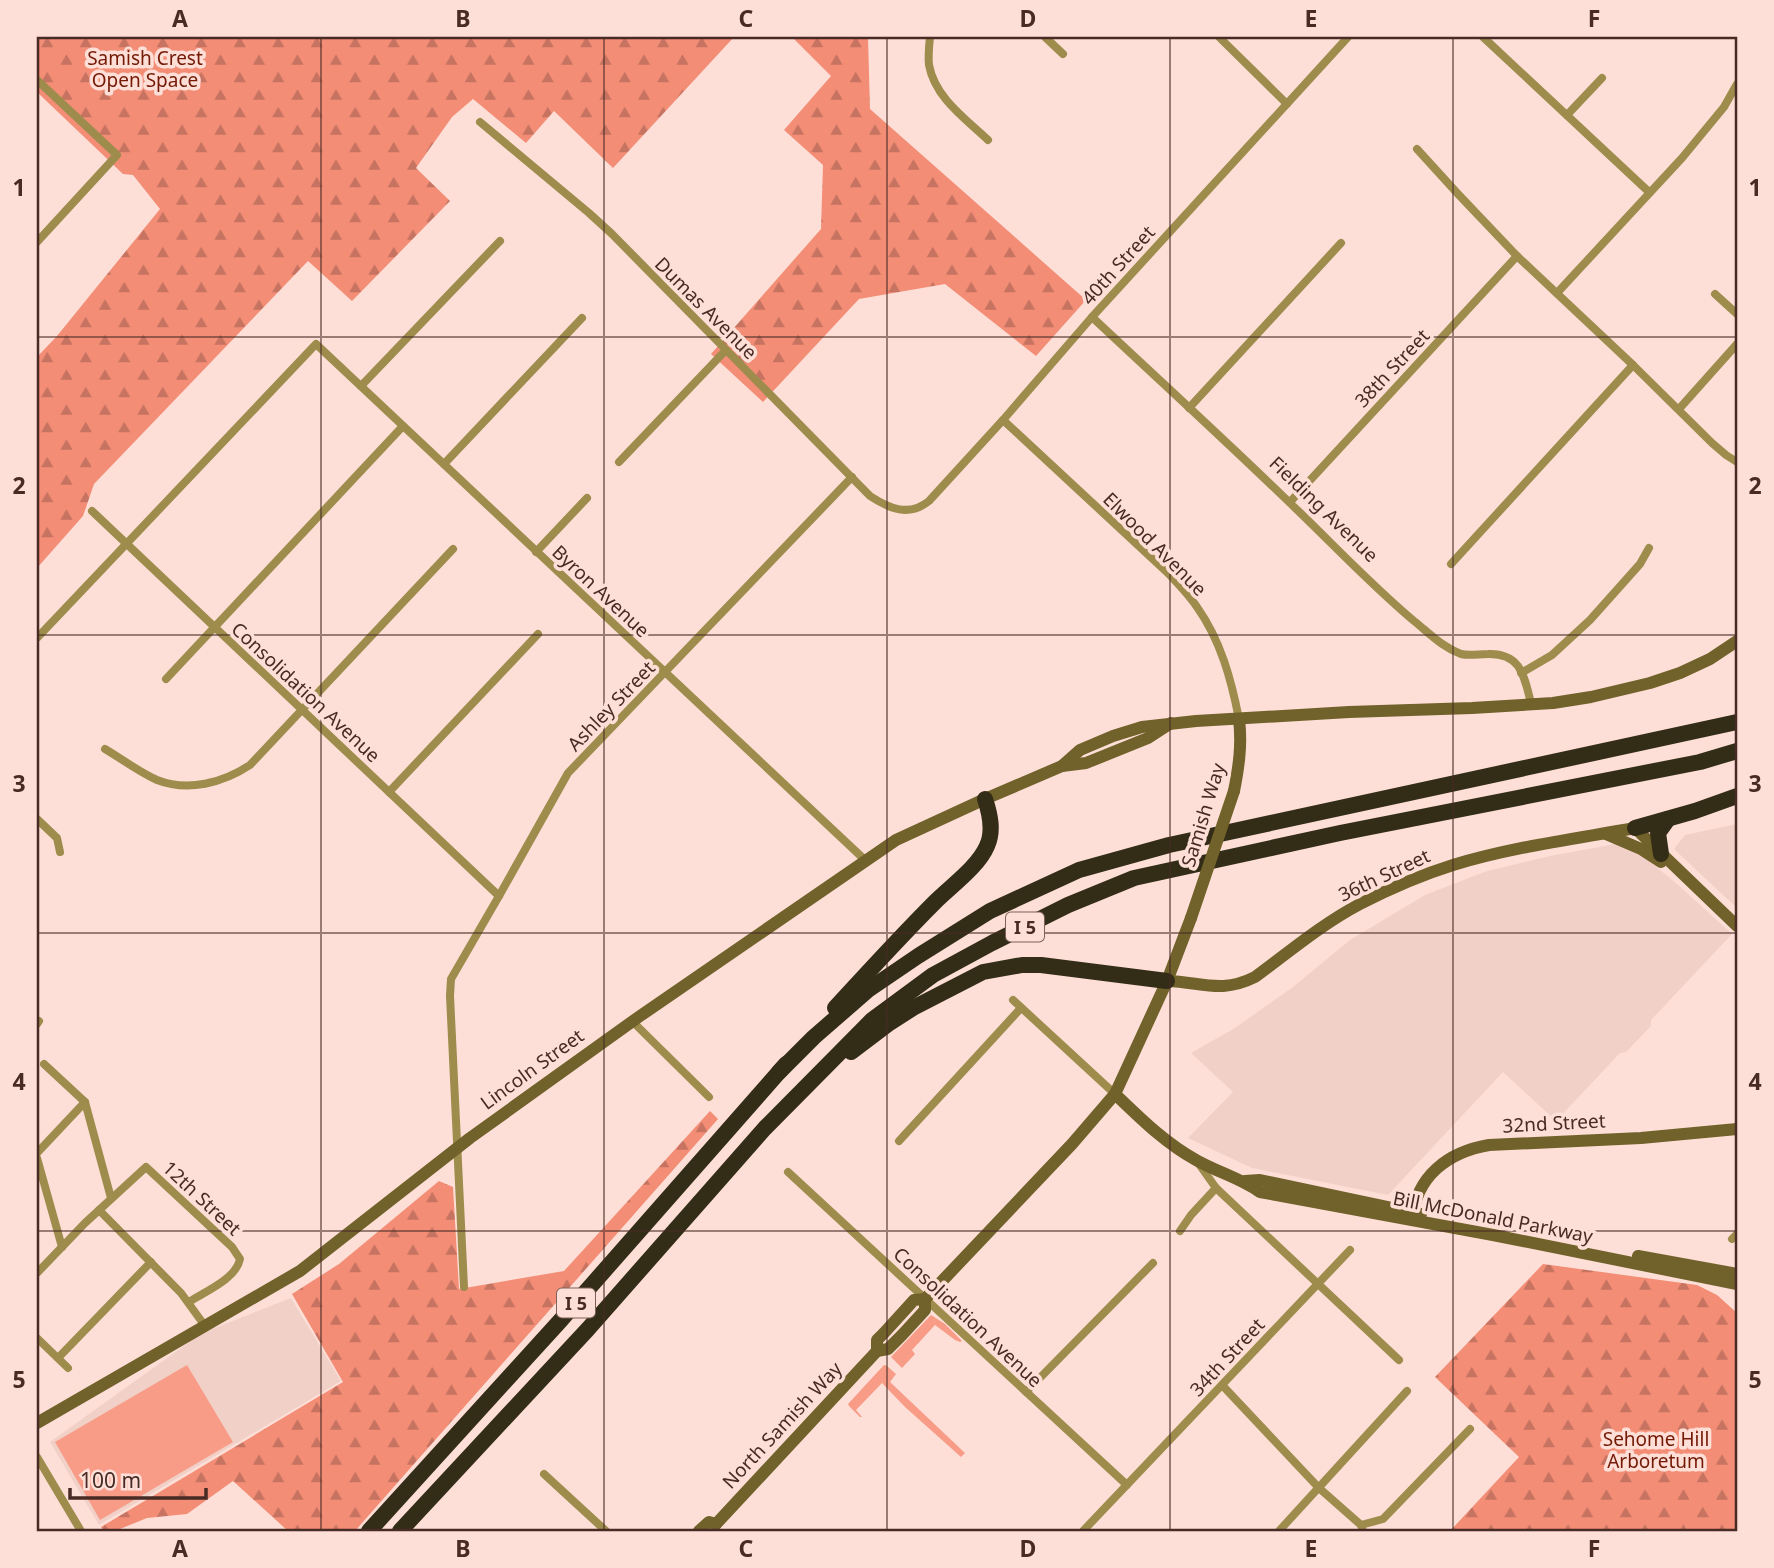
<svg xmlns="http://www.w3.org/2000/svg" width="1774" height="1568" viewBox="0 0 1774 1568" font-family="'Noto Sans',sans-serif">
<defs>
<pattern id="forest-firs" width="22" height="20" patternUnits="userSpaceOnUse" patternTransform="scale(1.75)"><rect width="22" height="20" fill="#f38d76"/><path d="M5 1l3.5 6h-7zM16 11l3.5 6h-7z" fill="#c77361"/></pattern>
</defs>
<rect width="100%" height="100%" fill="#fddfd7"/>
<g fill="#f1d0c8">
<polygon points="1737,824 1737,908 1674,849 1685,835"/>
<polygon points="1615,844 1643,856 1677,884 1732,934 1651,1020 1651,1026 1626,1052 1620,1053 1556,1121 1503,1072 1388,1195 1252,1168 1188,1138 1233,1092 1191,1053 1235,1028 1293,987 1350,940 1425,895 1487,871 1550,856"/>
<polygon points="291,1298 341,1381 99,1525 50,1442 202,1333"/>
</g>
<g fill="#f89c87">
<polygon points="931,1315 945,1324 962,1341 960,1342 955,1340 935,1325 912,1350 915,1354 902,1368 891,1357"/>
<polygon points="187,1365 233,1442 100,1520 55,1442"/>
<polygon points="884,1365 887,1366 896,1374 890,1382 965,1453 961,1457 905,1407 882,1383 856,1410 862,1417 860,1417 849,1406 848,1404"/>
</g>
<g fill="url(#forest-firs)">
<polygon points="37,37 734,37 613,168 554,111 526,143 473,99 452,117 416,168 450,201 352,301 308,261 94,484 83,516 37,568 37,357 57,336 160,209 133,175 123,174 37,92"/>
<polygon points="792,37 868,37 870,109 1086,300 1036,356 945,284 859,299 763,402 711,354 821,229 823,165 784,130 831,76"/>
<polygon points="710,1111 718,1119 355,1531 288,1531 233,1481 187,1514 147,1518 115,1531 104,1531 101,1527 343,1382 292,1294 339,1264 439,1181 453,1187 459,1289 564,1271"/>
<polygon points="1543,1264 1697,1285 1717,1295 1737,1313 1737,1531 1450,1531 1519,1457 1435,1377"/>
</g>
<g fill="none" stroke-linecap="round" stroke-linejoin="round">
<g stroke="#9e8c4d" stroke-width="8">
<path d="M930,37C929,46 928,56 929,65C935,98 966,119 988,140"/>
<polyline points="1045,37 1063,54"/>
<polyline points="1219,37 1287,104"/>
<polyline points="1483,37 1649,192"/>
<polyline points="37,80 117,155 37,242"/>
<polyline points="1567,115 1602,78"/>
<path d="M480,122L589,213L612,234L870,496C890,509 909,517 929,501L1003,420L1092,317L1348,37"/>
<polyline points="1417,149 1458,194 1517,256 1633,365 1712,443 1726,455 1737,462"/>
<polyline points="1557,293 1682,158 1724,107 1737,84"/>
<polyline points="1715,294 1737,314"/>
<path d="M1092,317C1158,379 1225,440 1290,503C1331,542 1370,584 1414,621C1429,633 1442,647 1461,654C1469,656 1479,654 1488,654C1521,653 1524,676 1531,703"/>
<polyline points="361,386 500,241"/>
<polyline points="1189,408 1341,243"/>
<polyline points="1679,409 1737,344"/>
<path d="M1003,420L1169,574C1179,585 1189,595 1197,607C1221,641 1231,679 1239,719"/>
<polyline points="619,462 726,350"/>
<polyline points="444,464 582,318"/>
<polyline points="1290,502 1517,256"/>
<polyline points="92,511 499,896"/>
<polyline points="536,552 587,498"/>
<polyline points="1451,564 1633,365"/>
<polyline points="37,638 316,344 865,860"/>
<polyline points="1521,673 1552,655 1590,620 1640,564 1649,548"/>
<polyline points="166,679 403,426"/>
<path d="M105,749C122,759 139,772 157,780C188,792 223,783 250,765L453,549"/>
<polyline points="389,792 538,634"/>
<polyline points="37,819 57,838 60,852"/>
<polyline points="1013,1000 1115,1094"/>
<polyline points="632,1021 709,1097"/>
<polyline points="37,1024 39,1021"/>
<polyline points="44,1064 85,1102 111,1198"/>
<polyline points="899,1141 1021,1008"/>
<polyline points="37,1153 85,1102"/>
<polyline points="37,1158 62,1247"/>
<polyline points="1199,1164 1216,1188 1399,1360"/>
<polyline points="788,1172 1127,1485"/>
<polyline points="99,1210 181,1293 205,1326"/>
<polyline points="1180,1231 1191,1215 1216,1188"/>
<polyline points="1732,1239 1737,1234"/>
<path d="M37,1273L85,1223L146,1167L232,1247L240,1259C236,1279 206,1291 189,1302"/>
<polyline points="464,1287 450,996 451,979 499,896 568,773 852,477"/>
<polyline points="37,1338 68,1368"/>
<polyline points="58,1358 151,1262"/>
<polyline points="1222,1385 1319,1488 1361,1525 1363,1531"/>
<polyline points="1026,1392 1153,1263"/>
<polyline points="37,1457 81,1531"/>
<polyline points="544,1474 606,1531"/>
<polyline points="1361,1525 1383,1519 1470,1429"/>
<polyline points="1083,1531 1350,1250"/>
<polyline points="1279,1531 1407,1391"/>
</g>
<g stroke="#71612a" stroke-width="12">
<polyline points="1062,766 1080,750 1113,736 1142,727 1196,721 1349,712 1472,708 1553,703 1591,697 1650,683 1680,673 1710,659 1737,641"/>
<path d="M1234,791C1239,766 1242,744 1239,719"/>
<polyline points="1606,834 1641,849 1661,862"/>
<path d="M1167,981C1202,982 1221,994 1255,977C1289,952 1322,924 1360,904C1389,889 1421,875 1453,865C1512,847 1574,839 1635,828L1737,926"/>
<path d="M1115,1094C1140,1118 1165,1143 1196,1160C1217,1172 1240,1178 1260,1192L1493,1235L1737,1284"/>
<polyline points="1245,1181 1260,1180 1421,1214"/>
<path d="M1412,1220C1416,1176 1448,1152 1489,1145L1641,1138L1737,1129"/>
<polyline points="1638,1256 1737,1274"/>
<polyline points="925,1299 1072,1144 1115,1094 1167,981 1191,918"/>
<polyline points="877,1351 877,1340 884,1333 914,1300 925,1299"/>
<polyline points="37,1423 300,1271 470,1138 640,1016 896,840 985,799 1062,766 1086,763 1148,738 1171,723"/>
<polyline points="716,1524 877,1351 888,1349 902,1335 925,1310 925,1299"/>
<polyline points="699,1531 709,1522 716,1524"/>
</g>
<g stroke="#332c16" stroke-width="16">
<polyline points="1635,828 1695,811 1737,796"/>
<polyline points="1661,854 1658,833 1668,819"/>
<path d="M835,1008C868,972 901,936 935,902C951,886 978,867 987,846C994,831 990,814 985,799"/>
<polyline points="851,1052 888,1024 913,1008 983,972 1022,965 1041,965 1167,981"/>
<polyline points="779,1072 814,1037 868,990 918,956 990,911 1079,870 1169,845 1737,722"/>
<polyline points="369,1531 560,1321 786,1064"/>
<polyline points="400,1531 588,1329 765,1128 872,1020 933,975 992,943 1068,905 1134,878 1340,833 1700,762 1737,751"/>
</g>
<polyline stroke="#71612a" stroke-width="12" points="1191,918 1234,791"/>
</g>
<path fill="none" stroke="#472b24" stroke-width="2" stroke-opacity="0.55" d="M321,37V1531M604,37V1531M887,37V1531M1170,37V1531M1453,37V1531M37,337H1737M37,635H1737M37,933H1737M37,1231H1737"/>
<g text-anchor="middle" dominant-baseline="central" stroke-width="7" stroke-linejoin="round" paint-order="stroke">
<g fill="#fddfd7" stroke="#7e615a" stroke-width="2">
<rect x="1006" y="912.5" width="38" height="29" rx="5"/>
<rect x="557" y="1288.5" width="38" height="29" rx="5"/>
</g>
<g font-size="18" font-weight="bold" fill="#472b24">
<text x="1025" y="927">I 5</text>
<text x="576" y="1303">I 5</text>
</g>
<g font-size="19" fill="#731905" stroke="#fddfd7">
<text x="145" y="58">Samish Crest<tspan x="145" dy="22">Open Space</tspan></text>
<text x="1656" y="1439">Sehome Hill<tspan x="1656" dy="22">Arboretum</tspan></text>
</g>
<g font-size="19" fill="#472b24" stroke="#fddfd7">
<text transform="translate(1118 265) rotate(-48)">40th Street</text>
<text transform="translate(706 308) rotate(45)">Dumas Avenue</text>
<text transform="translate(1392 368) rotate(-47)">38th Street</text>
<text transform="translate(1324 509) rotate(44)">Fielding Avenue</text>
<text transform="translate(1155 544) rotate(45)">Elwood Avenue</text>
<text transform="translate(601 591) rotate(43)">Byron Avenue</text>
<text transform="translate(306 692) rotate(43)">Consolidation Avenue</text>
<text transform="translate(611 706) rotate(-46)">Ashley Street</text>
<text transform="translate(1203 815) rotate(-73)">Samish Way</text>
<text transform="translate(1384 875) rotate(-25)">36th Street</text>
<text transform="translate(532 1069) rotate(-36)">Lincoln Street</text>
<text transform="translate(1554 1123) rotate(-3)">32nd Street</text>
<text transform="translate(202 1198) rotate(43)">12th Street</text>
<text transform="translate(1493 1217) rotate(11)">Bill McDonald Parkway</text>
<text transform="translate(968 1317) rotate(43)">Consolidation Avenue</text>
<text transform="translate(1227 1357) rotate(-47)">34th Street</text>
<text transform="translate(782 1425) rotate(-47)">North Samish Way</text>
</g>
</g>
<rect width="1774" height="1568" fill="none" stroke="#fddfd7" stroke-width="77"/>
<path d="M70 1488v10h136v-10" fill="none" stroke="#472b24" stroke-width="3.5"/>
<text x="80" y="1488" font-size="21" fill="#472b24" stroke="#fddfd7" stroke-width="5" paint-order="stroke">100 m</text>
<rect x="38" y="38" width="1698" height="1492" fill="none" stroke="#472b24" stroke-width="2.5"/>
<g font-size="23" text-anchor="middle" font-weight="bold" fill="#472b24">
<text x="180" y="27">A</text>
<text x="463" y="27">B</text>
<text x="746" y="27">C</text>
<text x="1028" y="27">D</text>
<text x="1311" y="27">E</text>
<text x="1594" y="27">F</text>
<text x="19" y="196">1</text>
<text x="1755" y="196">1</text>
<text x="19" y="494">2</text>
<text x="1755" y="494">2</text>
<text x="19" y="792">3</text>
<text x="1755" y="792">3</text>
<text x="19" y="1090">4</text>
<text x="1755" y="1090">4</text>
<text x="19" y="1388">5</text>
<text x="1755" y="1388">5</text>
<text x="180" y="1557">A</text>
<text x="463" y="1557">B</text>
<text x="746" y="1557">C</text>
<text x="1028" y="1557">D</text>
<text x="1311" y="1557">E</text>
<text x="1594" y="1557">F</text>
</g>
</svg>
